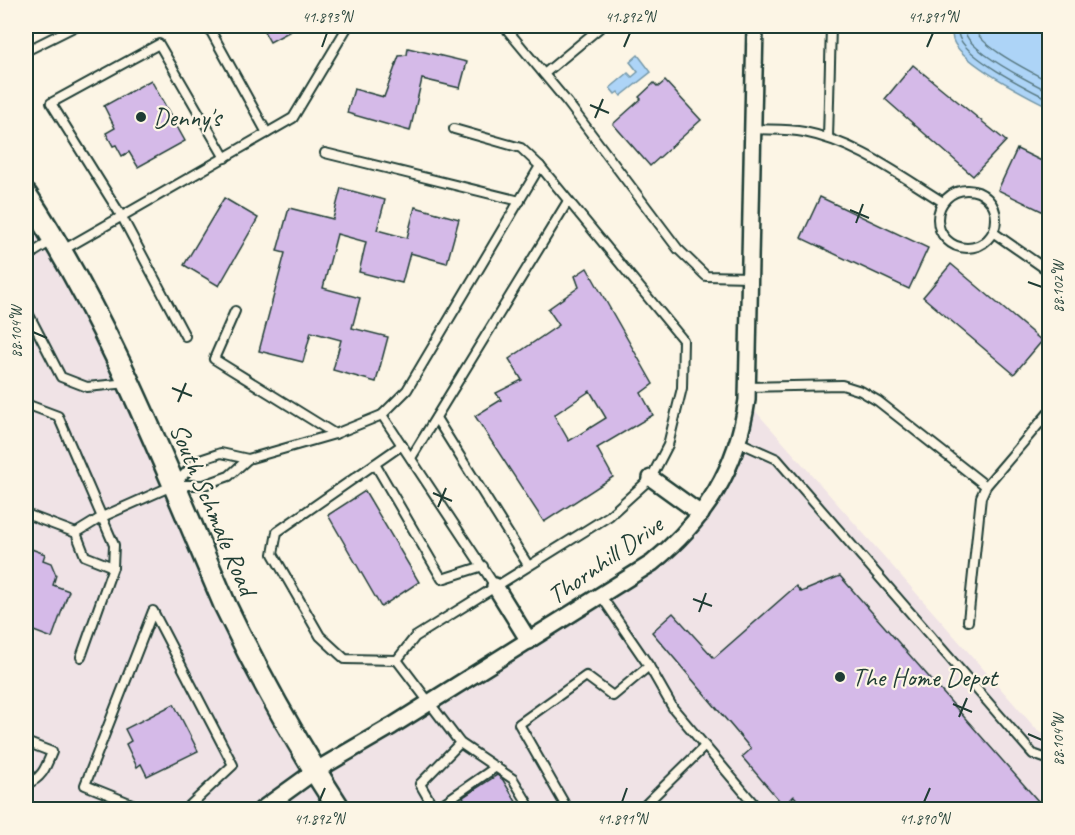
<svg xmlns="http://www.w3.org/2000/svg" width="1075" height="835" viewBox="0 0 1075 835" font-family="Caveat,sans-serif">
<rect width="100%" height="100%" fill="#fcf5e5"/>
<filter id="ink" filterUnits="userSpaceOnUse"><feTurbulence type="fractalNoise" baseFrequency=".0167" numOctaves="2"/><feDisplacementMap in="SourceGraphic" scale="12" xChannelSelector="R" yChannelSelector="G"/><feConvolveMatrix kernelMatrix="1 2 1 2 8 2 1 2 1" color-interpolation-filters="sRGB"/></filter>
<g filter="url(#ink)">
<g fill="#f0e3e6">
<polygon points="26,201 59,249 309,774 257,809 26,809"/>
<polygon points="751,406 1038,731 1049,736 1049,809 347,810 322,777 601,603 703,520 736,467 745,439"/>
<polygon points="314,784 333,810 276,810"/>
</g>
<g fill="#add4f7" stroke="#7498a9" stroke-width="1.5">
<path d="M951,26L1033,27L1049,42V107C1027,95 961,63 953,40C952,36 952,30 951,26Z"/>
<polygon points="638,55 651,72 621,96 618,92 615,94 610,88 628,73 632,77 638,72 630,62"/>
</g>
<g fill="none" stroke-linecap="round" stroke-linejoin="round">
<g stroke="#587982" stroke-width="1.5">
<path d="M957,26C958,30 958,36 960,39C972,61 1027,88 1050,100"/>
<path d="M965,26C965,26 966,34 966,35C975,54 1030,82 1050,92"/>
<path d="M974,26C977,46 1032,72 1050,82"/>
</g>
</g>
<g fill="#d5bae8" stroke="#1f3d34" stroke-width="1.5" fill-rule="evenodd">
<polygon points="261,26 300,26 270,42"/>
<polygon points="408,48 467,62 460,88 422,79 410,131 347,113 354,89 384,97 399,56 407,55"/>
<polygon points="913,65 1006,141 973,176 885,99"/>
<polygon points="151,80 185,141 138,167 129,152 122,156 116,145 113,146 106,133 115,128 104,106"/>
<polygon points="665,81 701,120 650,166 613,124 641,99 639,97 654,83 658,87"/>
<polygon points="1017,149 1050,165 1050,215 998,190"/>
<polygon points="341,188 385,200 377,230 407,238 415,207 459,219 447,263 410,253 402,283 359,272 366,242 337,234 323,288 360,298 352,328 388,337 376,382 333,370 341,340 311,332 303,362 259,351 285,253 277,251 289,208 333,219"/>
<polygon points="820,197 928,248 909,289 801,238"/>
<polygon points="224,198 258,218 219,286 184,265"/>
<polygon points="951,264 1042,341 1014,374 923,297"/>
<path d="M587,268L653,384L641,393L653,415L597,448L613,477L544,522L475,416L501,400L496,393L522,380L509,359L559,325L548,309L579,287L575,276ZM590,391L606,418L569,441L554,415Z"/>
<polygon points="365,491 419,582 381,607 328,515"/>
<polygon points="26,547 45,554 43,560 51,563 56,575 53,585 69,591 52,638 26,628"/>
<polygon points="840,576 1046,810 806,810 794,796 784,806 742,757 751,749 652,632 673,613 714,658 796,586 801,592"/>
<polygon points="174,704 198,751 147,776 141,764 137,767 126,744 131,741 125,729"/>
<polygon points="497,775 503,780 521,810 471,810 463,797"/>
</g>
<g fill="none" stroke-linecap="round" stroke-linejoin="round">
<g stroke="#1f3d34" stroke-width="12">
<g id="service">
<polyline points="504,26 568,103 678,249 706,276 750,277"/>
<polyline points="26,51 76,26"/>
<polyline points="544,74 602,26"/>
<path d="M753,129C769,130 787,129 804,132C856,142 899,175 943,202"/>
<polyline points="267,133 293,118 348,26"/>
<polyline points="828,138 831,26"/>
<polyline points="325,153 520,201"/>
<circle cx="967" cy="219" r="29"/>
<polyline points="26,230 41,220"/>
<polyline points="994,233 1050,272"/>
<polyline points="63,250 267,133 208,26"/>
<polyline points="26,261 34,252 53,240"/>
<polyline points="26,309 61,377 87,387 128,383"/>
<polyline points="235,311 214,359 335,434"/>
<polyline points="185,336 122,217 51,103 159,44 225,158"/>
<polyline points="748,387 842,385 861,391 878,401 986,486 981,497 968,621"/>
<polyline points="26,404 58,416 114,545 113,567 81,657"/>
<polyline points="382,415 495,586"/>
<polyline points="436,418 528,565"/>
<polyline points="739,442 777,459 1033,754 1050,760"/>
<polyline points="402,445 277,532 273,554 320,636 345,659 397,660 460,743 513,779 527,802 529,810"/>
<polyline points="411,458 568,201"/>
<polyline points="375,464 442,579 483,566"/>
<polyline points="176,485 204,485 229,476 248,459 335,434 382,415 407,390 540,166"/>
<polyline points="986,486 1050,411"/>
<polyline points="26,514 76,533 85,556 113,567"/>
<polyline points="76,533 102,517 174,485 197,461 221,453 248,459"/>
<polyline points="601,596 649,666 673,708 759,810"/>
<polyline points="397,660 415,637 609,516 651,478 668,445 682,388 683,340 540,166 521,148 454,129"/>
<path d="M26,742L52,752C46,767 42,779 26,784"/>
<polyline points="435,809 496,767"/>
<polyline points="147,810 85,785 153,611 233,765 185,810"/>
<polyline points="435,810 420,784 460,743"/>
<polyline points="568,810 519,724 586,676 613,696 649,666"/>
<polyline points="640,810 705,746"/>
</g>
</g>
<g stroke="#1f3d34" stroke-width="20">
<g id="minor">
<polyline points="651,478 701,514"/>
<polyline points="495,586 529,641"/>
<path d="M261,810L315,771L392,726L652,563C706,519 737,469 747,400L755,26"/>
</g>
</g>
<g stroke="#1f3d34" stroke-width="26">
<path id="secondary" d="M26,195C110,322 165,465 225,605C259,676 297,744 340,810"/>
</g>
<use href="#service" stroke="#fcf5e5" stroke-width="8"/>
<use href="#minor" stroke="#fcf5e5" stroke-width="15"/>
<use href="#secondary" stroke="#fcf5e5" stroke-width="21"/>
</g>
</g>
<path fill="none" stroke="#1f3d34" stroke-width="2" d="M322,47L327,33M624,47L630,33M927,47L933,33M590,105L609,113M595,118L603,99M850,210L869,218M856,223L863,204M1028,282L1042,287M33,332L47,338M172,388L192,396M178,402L186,383M433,493L452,501M438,507L446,488M693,599L712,606M699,612L706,593M953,704L972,712M959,717L967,698M1028,734L1042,740M319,802L325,788M622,802L627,788M924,802L930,788"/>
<g fill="#1f3d34" stroke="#fcf5e5" stroke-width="2">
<circle cx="141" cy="117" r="6"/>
<circle cx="840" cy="677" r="6"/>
</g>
<g text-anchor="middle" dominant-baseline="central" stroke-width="4.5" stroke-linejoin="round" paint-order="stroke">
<g font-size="26" fill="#1f3d34" stroke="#fcf5e5" text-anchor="start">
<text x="153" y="117">Denny's</text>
<text x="852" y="677">The Home Depot</text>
</g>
<g font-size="26" fill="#1f3d34" stroke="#fcf5e5">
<text transform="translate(213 509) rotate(67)">South Schmale Road</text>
<text transform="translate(605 560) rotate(-35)">Thornhill Drive</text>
</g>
</g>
<rect width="1075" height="835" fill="none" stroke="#fcf5e5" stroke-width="66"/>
<rect x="33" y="33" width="1009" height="769" fill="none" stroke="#1f3d34" stroke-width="2"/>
<g font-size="15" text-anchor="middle" fill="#1f3d34">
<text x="327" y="22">41.893°N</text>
<text x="630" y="22">41.892°N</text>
<text x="933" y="22">41.891°N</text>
<text transform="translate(1058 287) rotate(-90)" y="5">88.102°W</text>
<text transform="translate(16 332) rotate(-90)" y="5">88.104°W</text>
<text transform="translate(1058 740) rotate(-90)" y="5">88.104°W</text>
<text x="319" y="824">41.892°N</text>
<text x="622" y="824">41.891°N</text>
<text x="924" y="824">41.890°N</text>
</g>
</svg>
